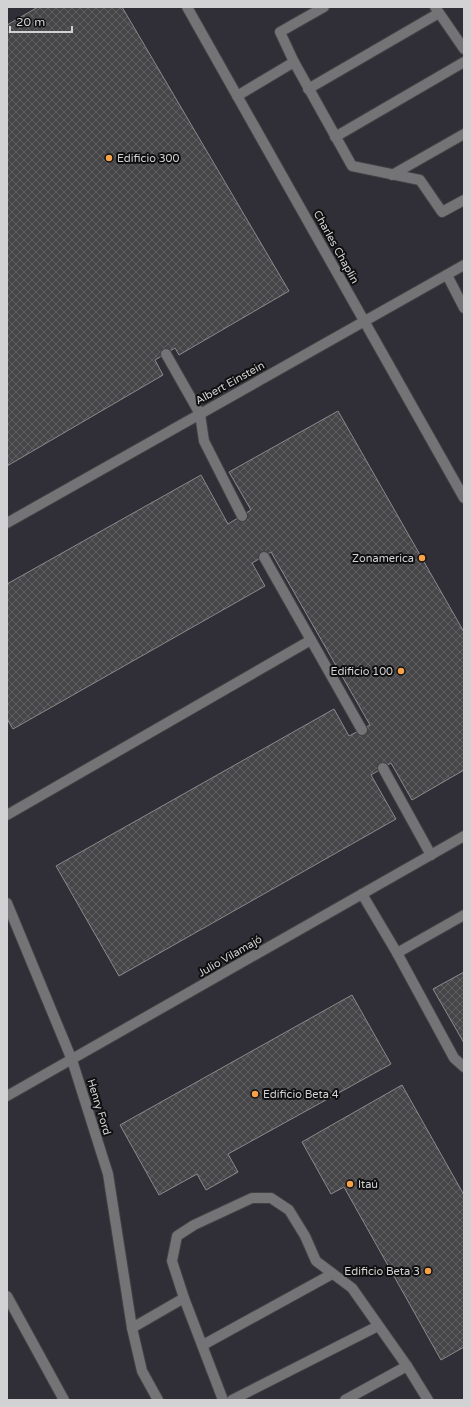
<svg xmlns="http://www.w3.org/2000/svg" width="471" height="1407" viewBox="0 0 471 1407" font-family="'Varela Round',sans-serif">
<defs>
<pattern id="building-cross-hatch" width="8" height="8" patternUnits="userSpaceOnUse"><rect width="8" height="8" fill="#464548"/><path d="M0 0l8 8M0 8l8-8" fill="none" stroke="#605f62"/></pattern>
</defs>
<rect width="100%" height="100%" fill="#262628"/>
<rect fill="#302e36" x="7" y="7" width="457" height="1393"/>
<g fill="url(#building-cross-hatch)" stroke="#8b8a8d">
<polygon points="38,7 122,7 289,291 179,355 175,348 155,360 163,375 7,466 7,25"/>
<polygon points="338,411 464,632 464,770 412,800 391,763 371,775 396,819 119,976 56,866 334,709 349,736 370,725 271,552 252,563 265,586 13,729 7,719 7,584 201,475 228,524 251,510 229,472"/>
<polygon points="464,972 464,1043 433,989"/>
<polygon points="352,995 391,1064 228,1154 238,1172 206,1190 197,1174 159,1195 120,1125"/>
<polygon points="402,1085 464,1195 464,1347 441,1360 344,1187 331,1194 302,1142"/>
</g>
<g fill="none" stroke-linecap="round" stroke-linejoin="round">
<g stroke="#424244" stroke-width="12">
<g id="lane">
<polyline points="187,7 464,498"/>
<polyline points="324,7 280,32 294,62 352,166 420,180 442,212 464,200"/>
<polyline points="435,7 464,49"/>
<polyline points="308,89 439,13"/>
<polyline points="237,96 294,62"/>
<polyline points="335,137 464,62"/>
<polyline points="392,175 464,134"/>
<polyline points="447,275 464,308"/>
<polyline points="166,354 200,414 204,441 242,516"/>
<polyline points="7,523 464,265"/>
<polyline points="264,557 362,730"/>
<polyline points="383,768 431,855"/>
<polyline points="7,815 311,640"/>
<polyline points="362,894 397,953 454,1058 464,1067"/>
<polyline points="7,903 72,1060 108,1174 132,1328 142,1371 158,1400"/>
<polyline points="397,953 464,915"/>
<polyline points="7,1096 464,836"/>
<polyline points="7,1296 64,1400"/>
<polyline points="132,1328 184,1298"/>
<polyline points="203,1345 332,1274"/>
<polyline points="223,1400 184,1298 172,1261 177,1236 194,1225 252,1198 271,1198 289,1210 305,1236 316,1261 352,1288 407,1366 428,1400"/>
<polyline points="232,1400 378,1326"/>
<polyline points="345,1400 407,1366"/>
</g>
</g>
<use href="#lane" stroke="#747376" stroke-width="10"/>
</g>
<g fill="#f7a148" stroke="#0f0f10" stroke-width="1.5">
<circle cx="109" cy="158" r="4"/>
<circle cx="422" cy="558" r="4"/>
<circle cx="401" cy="671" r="4"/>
<circle cx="255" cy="1094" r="4"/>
<circle cx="350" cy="1184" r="4"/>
<circle cx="428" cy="1271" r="4"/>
</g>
<g text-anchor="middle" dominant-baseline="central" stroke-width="4" stroke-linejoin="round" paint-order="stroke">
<g font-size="11" fill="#d2d2d4" stroke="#0f0f10" text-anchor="start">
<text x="117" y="158">Edificio 300</text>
<text x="414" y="558" text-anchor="end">Zonamerica</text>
<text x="393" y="671" text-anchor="end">Edificio 100</text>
<text x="263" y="1094">Edificio Beta 4</text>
<text x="358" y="1184">Itaú</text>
<text x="420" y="1271" text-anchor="end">Edificio Beta 3</text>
</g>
<g font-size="11" fill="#d2d2d4" stroke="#0f0f10">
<text transform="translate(336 247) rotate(61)">Charles Chaplin</text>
<text transform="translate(230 383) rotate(-29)">Albert Einstein</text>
<text transform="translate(230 956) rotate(-30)">Julio Vilamajó</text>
<text transform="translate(99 1107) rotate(73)">Henry Ford</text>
</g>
</g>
<rect width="471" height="1407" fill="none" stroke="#d2d2d4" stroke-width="16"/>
<path d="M10 26v6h62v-6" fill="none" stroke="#d2d2d4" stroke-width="2"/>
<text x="16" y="26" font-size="12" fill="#d2d2d4" stroke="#0f0f10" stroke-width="3" paint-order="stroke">20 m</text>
</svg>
